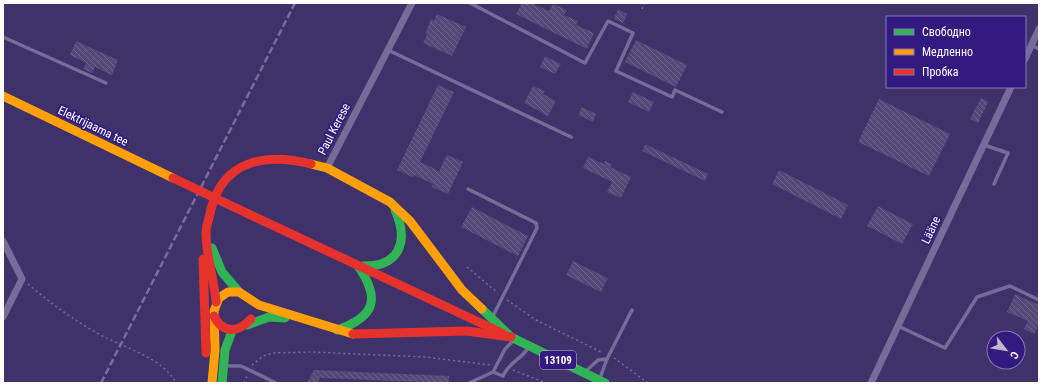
<svg xmlns="http://www.w3.org/2000/svg" width="1042" height="386" viewBox="0 0 1042 386" font-family="'Roboto Condensed',sans-serif">
<defs>
<pattern id="building-back-hatch" width="6" height="6" patternUnits="userSpaceOnUse"><rect width="6" height="6" fill="#534877"/><path d="M-1 5l2 2M0 0l6 6M5-1l2 2" fill="none" stroke="#6d638b"/></pattern>
</defs>
<rect width="100%" height="100%" fill="#3f316a"/>
<g fill="url(#building-back-hatch)">
<polygon points="522,3 531,3 549,11 553,4 567,10 564,15 578,21 576,25 594,33 587,49 516,14"/>
<polygon points="618,9 627,14 623,23 614,19"/>
<polygon points="437,14 466,27 452,56 423,43 427,35 425,34 431,19 434,21"/>
<polygon points="636,40 687,65 676,87 625,62"/>
<polygon points="76,41 118,60 112,75 95,67 92,73 83,69 86,63 70,55"/>
<polygon points="545,56 561,64 555,74 540,67"/>
<polygon points="438,85 454,92 420,162 439,171 447,155 463,162 448,194 432,187 433,184 414,175 412,177 397,170"/>
<polygon points="533,86 545,91 543,94 556,101 548,116 524,103"/>
<polygon points="633,92 654,102 649,112 628,102"/>
<polygon points="981,98 988,102 978,123 970,119"/>
<polygon points="879,99 950,134 929,176 858,142"/>
<polygon points="582,107 596,114 593,122 578,115"/>
<polygon points="645,144 708,174 705,181 642,151"/>
<polygon points="588,157 604,164 605,161 612,164 610,167 631,177 621,198 607,192 612,182 583,168"/>
<polygon points="779,170 848,205 841,219 772,184"/>
<polygon points="878,206 913,224 902,244 867,226"/>
<polygon points="472,207 528,236 518,256 461,227"/>
<polygon points="573,261 608,278 601,292 566,275"/>
<polygon points="1015,294 1039,305 1039,324 1034,334 1024,329 1028,321 1007,312"/>
<polygon points="314,370 449,376 449,383 320,378 318,383 307,383"/>
</g>
<g fill="none" stroke-linecap="round" stroke-linejoin="round">
<g stroke="#766c98" stroke-width="1.5" stroke-dasharray="2 3" stroke-linecap="butt">
<polyline points="642,9 645,3"/>
<polyline points="467,267 498,293"/>
<path d="M28,284C49,302 71,318 95,332C120,347 162,356 176,383"/>
<polyline points="507,300 536,320 603,353"/>
<polyline points="614,358 648,383"/>
<polyline points="252,365 263,356 273,353 311,352 426,357 490,365"/>
<polyline points="513,370 546,383"/>
<polyline points="244,383 247,376"/>
</g>
<g stroke="#766c98" stroke-width="3.5">
<polyline points="470,3 585,63 608,21 633,33 616,71 672,97 675,90 722,112"/>
<polyline points="3,37 106,83"/>
<polyline points="1031,45 1039,49"/>
<polyline points="388,50 571,137"/>
<polyline points="984,145 1008,153 994,184"/>
<polyline points="468,189 536,223 537,228 493,316"/>
<polyline points="898,326 945,348 977,297 1010,286 1039,300"/>
<polyline points="225,366 241,366 276,383"/>
<polyline points="586,371 598,360 607,359"/>
<path d="M493,372L503,376C509,362 521,360 528,348"/>
<polyline points="600,378 607,359 632,310"/>
<polyline points="469,383 493,372 505,349 512,342"/>
</g>
<g stroke="#766c98" stroke-width="7">
<polyline points="1025,59 1039,29"/>
<polyline points="327,168 412,3"/>
<polyline points="3,241 22,279 3,317"/>
<polyline points="871,383 1011,87"/>
</g>
<g stroke="#30b455" stroke-width="9">
<polyline points="212,248 222,272 239,292"/>
<path d="M363,266C400,267 409,241 395,210"/>
<polyline points="482,309 511,337 605,383"/>
<polyline points="247,325 269,317 285,318"/>
<path d="M337,330C375,317 381,299 358,266"/>
<polyline points="222,383 225,350 232,331"/>
</g>
<g stroke="#ff9f0a" stroke-width="9">
<polyline points="3,96 173,178"/>
<polyline points="311,164 327,168 390,202 410,221 462,290 482,309"/>
<polyline points="212,383 215,350 214,311 219,298 228,292 239,292 259,305 353,334"/>
</g>
<g stroke="#e5322d" stroke-width="9">
<polyline points="238,209 502,333"/>
<polyline points="203,259 206,353"/>
<path d="M216,302C214,278 206,257 206,233C206,225 210,217 211,209C224,159 267,153 311,164"/>
<path d="M214,316C223,334 238,333 251,319"/>
<polyline points="353,334 467,331 511,337"/>
</g>
<polyline stroke="#786d98" stroke-width="2.5" stroke-dasharray="7 3" stroke-linecap="butt" points="101,383 295,3"/>
<polyline stroke="#e5322d" stroke-width="9" points="173,178 238,209"/>
</g>
<g text-anchor="middle" dominant-baseline="central" stroke-width="3.5" stroke-linejoin="round" paint-order="stroke">
<rect fill="#321a81" stroke="#c2bad9" stroke-width="1" x="540" y="351" width="36" height="18" rx="3"/>
<g font-size="11" font-weight="bold" fill="#fff">
<text x="558" y="360">13109</text>
</g>
<g font-size="12" fill="#fff" stroke="#321a81">
<text transform="translate(93 126) rotate(26)">Elektrijaama tee</text>
<text transform="translate(334 129) rotate(-63)">Paul Kerese</text>
<text transform="translate(931 230) rotate(-65)">Lääne</text>
</g>
</g>
<rect width="1042" height="386" fill="none" stroke="#ffffff" stroke-width="8"/>
<rect x="886" y="16" width="140" height="72" fill="#321a81" stroke="#8476b3"/>
<rect x="894" y="29" width="20" height="6" fill="#30b455" stroke="#8476b3"/>
<text x="922" y="36" font-size="12" fill="#ffffff">Свободно</text>
<rect x="894" y="49" width="20" height="6" fill="#ff9f0a" stroke="#8476b3"/>
<text x="922" y="56" font-size="12" fill="#ffffff">Медленно</text>
<rect x="894" y="69" width="20" height="6" fill="#e5322d" stroke="#8476b3"/>
<text x="922" y="76" font-size="12" fill="#ffffff">Пробка</text>
<g transform="translate(1006 350) rotate(121)"><circle r="19" fill="#321a81" stroke="#8476b3"/>
<path d="M0-3L7 15L0 10L-7 15Z" fill="#bcb7cb"/>
<text y="-6" font-size="11" font-weight="bold" text-anchor="middle" fill="#ffffff">С</text>
</g>
</svg>
